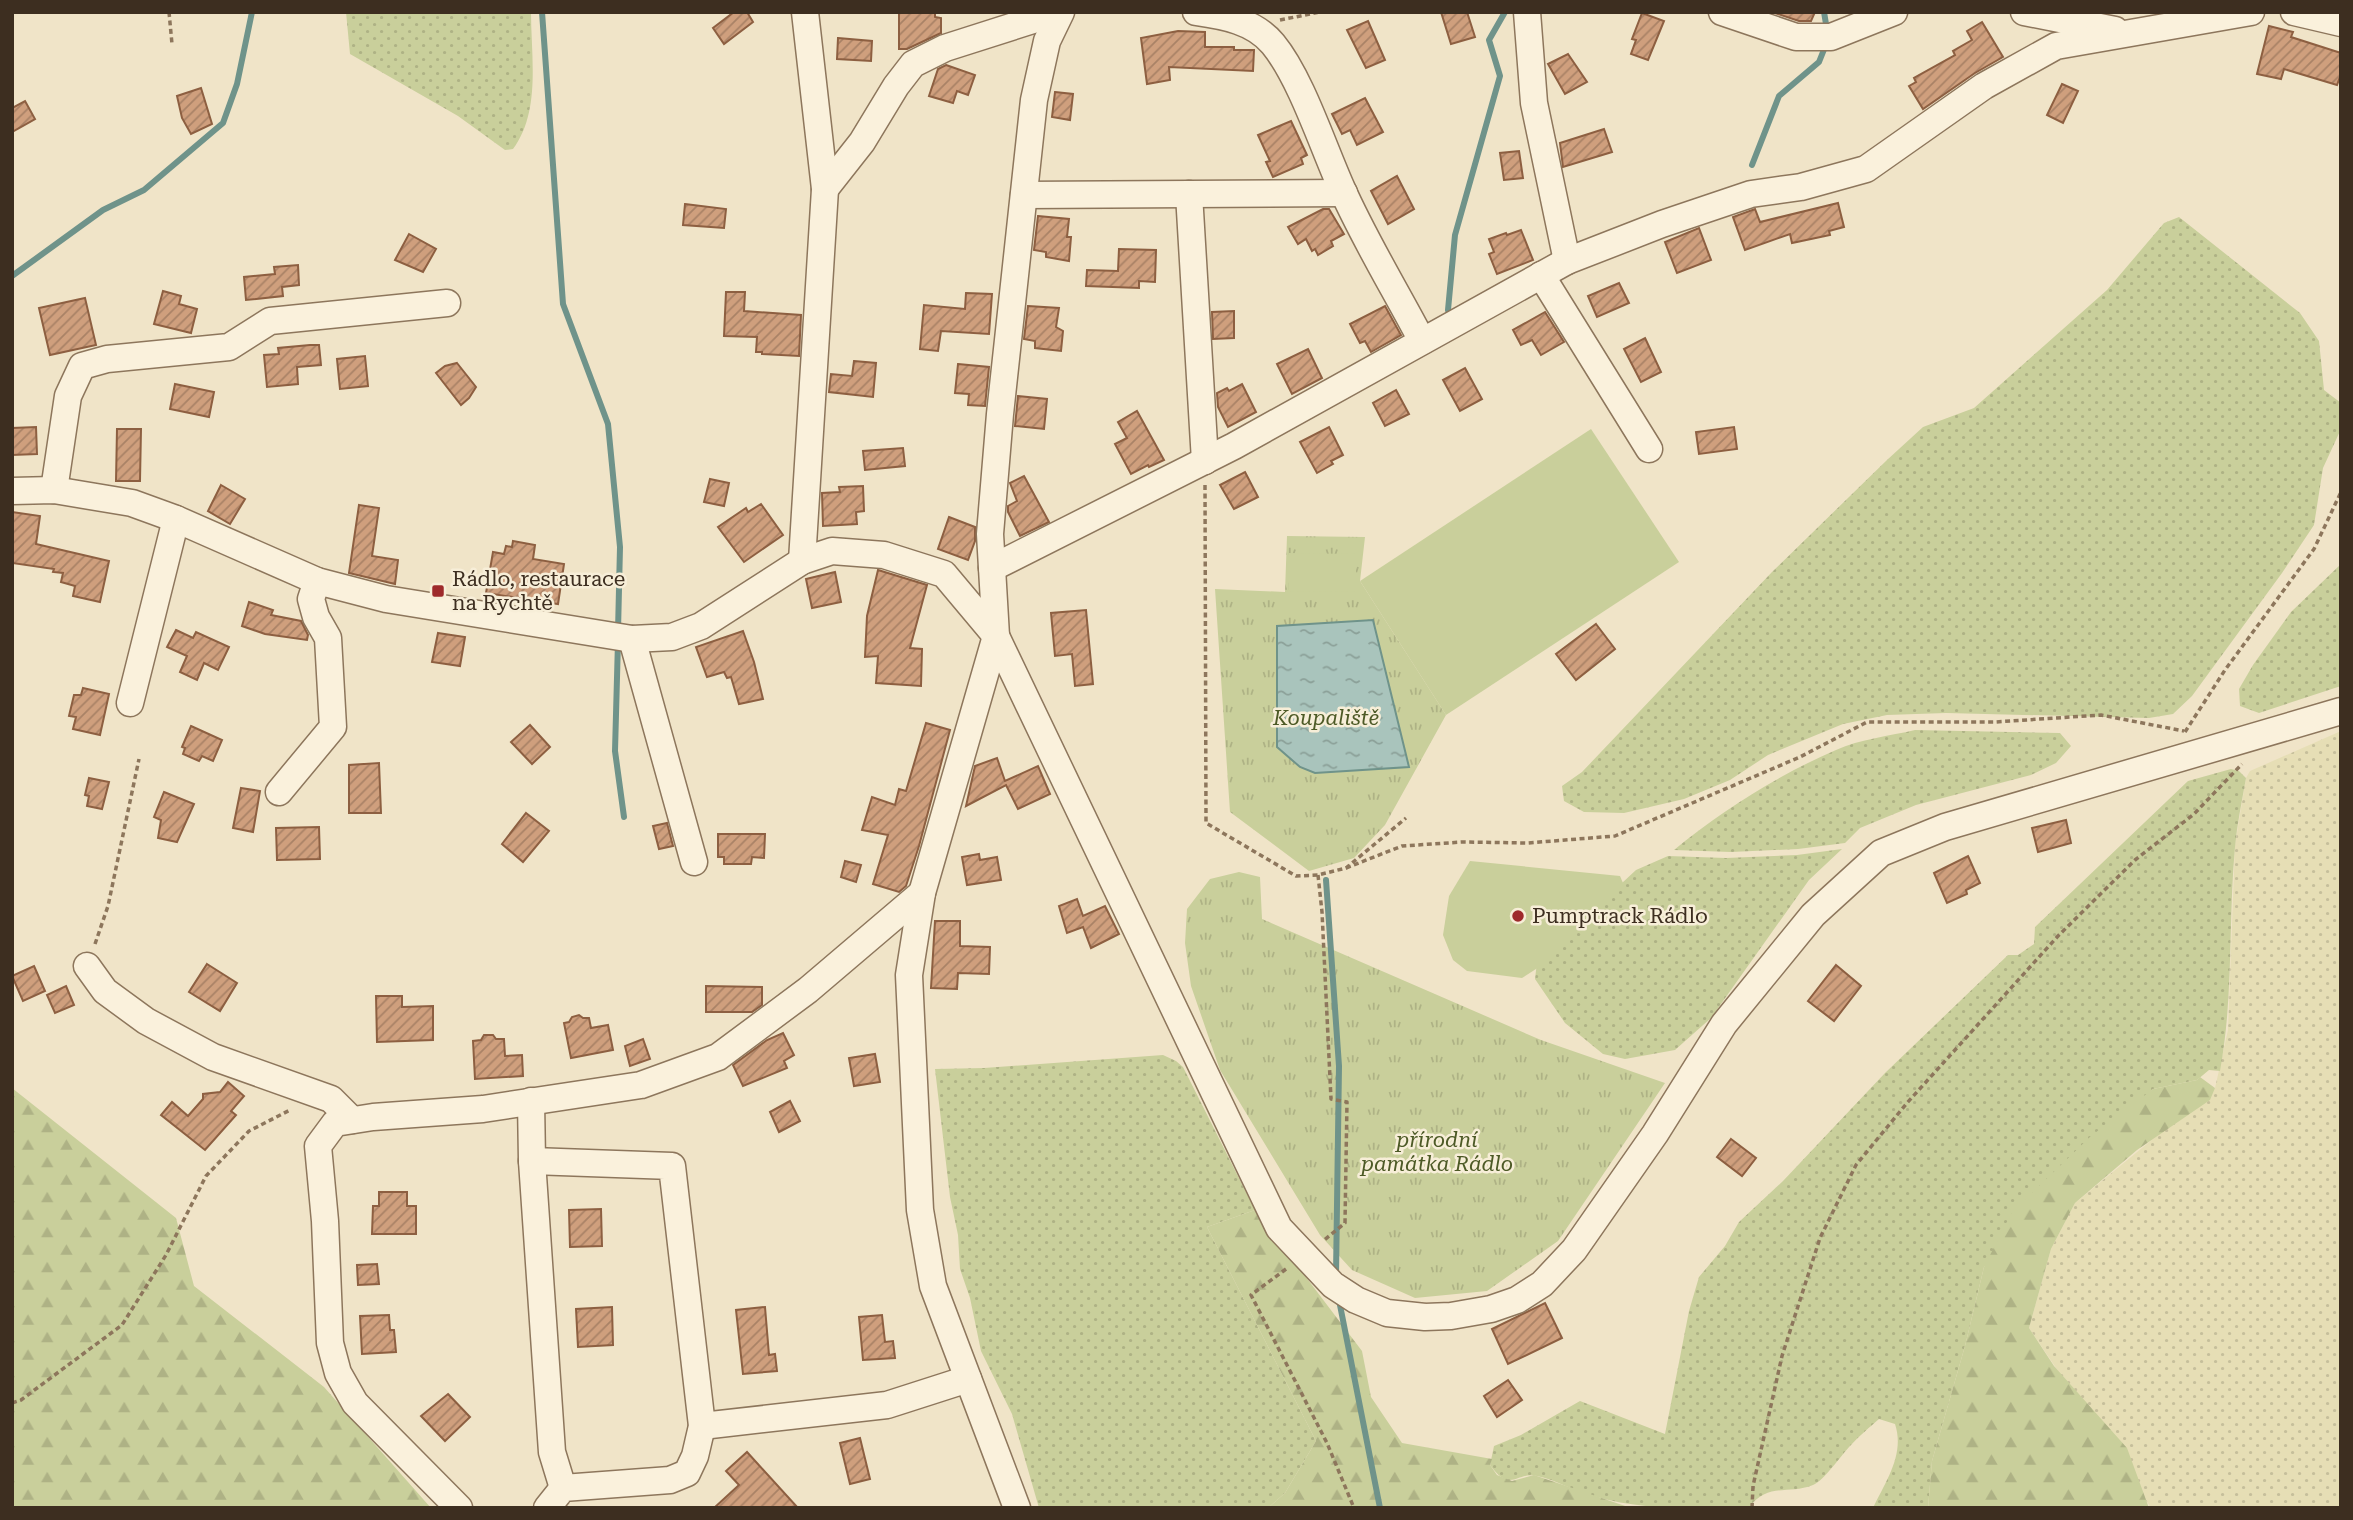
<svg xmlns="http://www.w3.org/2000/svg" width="2353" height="1520" viewBox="0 0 2353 1520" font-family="'Roboto Serif',serif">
<defs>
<pattern id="farmland-dots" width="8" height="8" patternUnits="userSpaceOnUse" patternTransform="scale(1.75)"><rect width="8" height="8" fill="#e6deb5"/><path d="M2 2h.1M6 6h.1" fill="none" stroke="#c6bf9b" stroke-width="1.8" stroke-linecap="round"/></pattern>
<pattern id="grass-dots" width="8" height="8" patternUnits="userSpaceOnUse" patternTransform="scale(1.75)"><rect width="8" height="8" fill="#c9cf9b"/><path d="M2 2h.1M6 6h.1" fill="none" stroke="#aeb285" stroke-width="1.8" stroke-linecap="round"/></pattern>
<pattern id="forest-firs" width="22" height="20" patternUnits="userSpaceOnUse" patternTransform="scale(1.75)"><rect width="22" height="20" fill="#c9cf9b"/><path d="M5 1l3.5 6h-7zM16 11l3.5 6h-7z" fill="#aeb285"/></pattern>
<pattern id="park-tufts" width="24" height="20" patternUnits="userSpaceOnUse" patternTransform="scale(1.75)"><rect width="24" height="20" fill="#c9cf9b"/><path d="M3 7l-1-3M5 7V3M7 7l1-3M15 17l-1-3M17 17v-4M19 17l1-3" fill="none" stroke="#aeb285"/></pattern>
<pattern id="water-ripples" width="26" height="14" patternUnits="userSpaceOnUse" patternTransform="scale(1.75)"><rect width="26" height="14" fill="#a9c4bc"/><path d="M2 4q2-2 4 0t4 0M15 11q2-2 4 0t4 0" fill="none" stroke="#8ba098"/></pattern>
<pattern id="building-hatch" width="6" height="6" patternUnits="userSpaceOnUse" patternTransform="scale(1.75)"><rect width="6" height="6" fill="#cf9f7d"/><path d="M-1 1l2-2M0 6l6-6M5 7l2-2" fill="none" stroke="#a98266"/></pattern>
</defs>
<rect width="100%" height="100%" fill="#f0e4c8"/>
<polygon fill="url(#farmland-dots)" points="2341,731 2341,1508 2151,1508 2029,1328 2051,1249 2075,1203 2215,1088 2228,1030 2235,845 2246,778 2250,771"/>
<g fill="url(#grass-dots)">
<path d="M346,12H531C531,57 541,111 513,149L505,150L458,116L350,54Z"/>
<polygon points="2179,217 2300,313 2319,341 2324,390 2341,403 2341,429 2323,468 2314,525 2282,573 2192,696 2173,714 2149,718 1946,713 1887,715 1843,724 1768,755 1730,780 1684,799 1624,813 1584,812 1564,801 1562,786 1582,772 1772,572 1887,460 1923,427 1974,408 2107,290 2164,223"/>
<polygon points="2341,564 2341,686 2259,713 2240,706 2239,689 2253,665 2291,612"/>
<path d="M1915,730L2060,733L2071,746L2056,763L2031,775L1916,805L1860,828L1845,843L1798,849L1731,852L1674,850C1721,811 1780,774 1836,750C1860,739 1890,736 1915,730Z"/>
<path d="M2231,769L2239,771L2246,778C2242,801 2237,824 2235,847C2228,923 2234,994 2220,1071L2209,1070L2197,1080L2153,1089L1984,1267L1965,1346L1932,1461L1928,1508H1873C1886,1481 1905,1454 1895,1424L1879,1419C1870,1427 1859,1436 1851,1445C1841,1455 1824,1481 1813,1485C1788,1495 1767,1482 1749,1508C1697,1508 1643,1511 1593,1496C1574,1491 1556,1480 1537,1476C1517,1471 1511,1494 1490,1465L1494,1446L1521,1435L1580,1401L1665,1434L1689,1311L1699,1277L1725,1246L1739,1222L1783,1181L1885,1073L2008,955H2018L2034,944L2035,927L2188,781Z"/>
<polygon points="1842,849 1809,880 1711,1018 1675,1050 1625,1059 1603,1054 1565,1023 1535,979 1537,962 1636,870 1668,856 1726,858 1797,855"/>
<polygon points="1163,1055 1176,1061 1183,1067 1255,1210 1207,1227 1316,1441 1285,1493 1268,1508 1039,1508 1012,1414 981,1351 970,1298 960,1269 958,1235 950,1197 935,1069 984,1068"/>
</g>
<g fill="url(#forest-firs)">
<polygon points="2200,1077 2215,1088 2210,1100 2137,1150 2075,1203 2051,1249 2029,1328 2054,1366 2127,1448 2149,1508 1928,1508 1932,1461 1965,1346 1984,1267 2012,1212 2091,1136 2153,1089 2197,1080"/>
<polygon points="12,1088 176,1218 194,1286 324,1387 431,1508 12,1508"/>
<polygon points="1255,1210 1362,1351 1371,1397 1402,1443 1492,1459 1490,1465 1497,1475 1512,1481 1534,1475 1631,1508 1268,1508 1285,1493 1316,1441 1207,1227"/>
</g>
<g fill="url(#park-tufts)">
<polygon points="1287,536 1365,537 1360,581 1446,715 1385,825 1354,858 1309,871 1230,812 1215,589 1285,592"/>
<polygon points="1239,872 1260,877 1262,919 1541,1040 1665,1083 1558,1241 1487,1291 1415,1298 1352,1270 1320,1235 1220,1070 1191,986 1185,943 1187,909 1210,879"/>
</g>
<g fill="#c9cf9b">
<polygon points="1591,429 1679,562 1446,715 1360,581"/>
<polygon points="1289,553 1356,554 1356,592 1289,591"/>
<polygon points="1470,861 1620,876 1623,883 1539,967 1522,978 1467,971 1453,960 1443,935 1449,896"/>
</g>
<polygon fill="url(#water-ripples)" stroke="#6f938a" stroke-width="2" points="1373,620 1409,767 1315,773 1300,767 1277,747 1277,626"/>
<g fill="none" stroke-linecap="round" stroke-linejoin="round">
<g stroke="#6f938a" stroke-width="6">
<polyline points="542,12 563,304 608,424 620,547 618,631"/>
<polyline points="1824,12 1827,30"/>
<polyline points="1752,165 1779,96 1819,62 1825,47"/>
<polyline points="12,276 103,210 144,190 223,123 237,84 252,12"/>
<polyline points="1448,310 1455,235 1500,76 1489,40 1505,12"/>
<polyline points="618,641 615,751 624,817"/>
<polyline points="1326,880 1339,1066 1336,1275"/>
<polyline points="1339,1300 1380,1508"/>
</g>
</g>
<g fill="url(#building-hatch)" stroke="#8d5f41" stroke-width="2">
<polygon points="734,12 747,12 753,22 724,44 713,28"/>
<polygon points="899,12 935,12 935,17 941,18 941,33 907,49 899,49"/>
<polygon points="1441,12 1467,12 1475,37 1451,44"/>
<polygon points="1772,12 1815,12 1811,21 1799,21"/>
<polygon points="1642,13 1664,21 1648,60 1631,54 1636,40 1632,39"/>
<polygon points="1368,21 1385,60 1366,68 1347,30"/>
<polygon points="1982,22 2003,57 1975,73 1923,109 1909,86 1916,82 1914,78 1955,55 1953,51 1972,40 1967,31"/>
<polygon points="2269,26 2293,32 2291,37 2341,53 2341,74 2337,85 2284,69 2281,79 2257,74"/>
<polygon points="1178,31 1205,32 1205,47 1234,47 1234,50 1254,50 1253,71 1169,67 1170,80 1147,84 1141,38"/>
<polygon points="838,38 872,41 871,61 837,59"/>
<polygon points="1568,54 1587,82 1565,94 1548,64"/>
<polygon points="946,65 975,75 968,95 957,91 953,103 929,96 938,69"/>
<polygon points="2062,84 2078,91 2063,123 2047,115"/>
<polygon points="201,88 212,124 191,134 182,118 177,96"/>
<polygon points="1055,92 1073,94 1070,120 1052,117"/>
<polygon points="1365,98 1383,132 1357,145 1350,130 1342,134 1332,114"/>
<polygon points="25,101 35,119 12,132 12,108"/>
<polygon points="1291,121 1307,155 1301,158 1303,164 1273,177 1266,162 1270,161 1258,135"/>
<polygon points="1604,129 1612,152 1563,167 1560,143"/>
<polygon points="1519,151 1523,178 1504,180 1500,153"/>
<polygon points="1397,176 1414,209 1388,224 1371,191"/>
<polygon points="1838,203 1844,227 1829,231 1830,235 1792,243 1790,234 1745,250 1733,217 1755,209 1760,222"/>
<polygon points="685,204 726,209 724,228 683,225"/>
<polygon points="1323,209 1329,209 1344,234 1331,241 1333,246 1318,255 1315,249 1312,251 1306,239 1298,244 1288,227"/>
<polygon points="1038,216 1069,219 1067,237 1071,237 1069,261 1046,257 1046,252 1034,250"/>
<polygon points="1699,228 1711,260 1677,273 1665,242"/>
<polygon points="1521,230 1533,260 1497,274 1489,254 1494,252 1489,239 1506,233 1507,235"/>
<polygon points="409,234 436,249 423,272 395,260"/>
<polygon points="1119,249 1156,250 1155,282 1139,281 1139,288 1086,286 1087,270 1118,271"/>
<polygon points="298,265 299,285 282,287 283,296 246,300 244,277 275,274 274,267"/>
<polygon points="1619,283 1629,303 1597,317 1588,296"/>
<polygon points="163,291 181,296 179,304 197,309 191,333 154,324"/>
<polygon points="726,292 745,292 744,311 801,315 799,356 762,354 762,352 756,352 757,337 724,336"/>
<polygon points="966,293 992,294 989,334 941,331 938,351 920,349 924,305 965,309"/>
<polygon points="85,298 96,345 50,355 39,308"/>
<polygon points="1028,306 1059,308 1056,327 1063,331 1061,351 1035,348 1035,341 1024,339"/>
<polygon points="1385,306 1401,335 1371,352 1365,341 1360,343 1350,324"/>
<polygon points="1234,311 1234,338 1213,339 1212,312"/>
<polygon points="1545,312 1564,342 1541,355 1532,340 1521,345 1513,330"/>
<polygon points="1645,338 1661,372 1641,382 1624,349"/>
<polygon points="310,345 319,345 321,365 297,367 298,384 267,387 264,355 279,354 278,348"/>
<polygon points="1308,349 1322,378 1292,394 1277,364"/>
<polygon points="365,356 368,386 340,389 337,359"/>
<polygon points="854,361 876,363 873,397 829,392 831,374 852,376"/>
<polygon points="457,363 476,387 469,398 461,405 436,373 445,366"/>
<polygon points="958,364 989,367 985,406 968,405 969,394 955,393"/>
<polygon points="1465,368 1482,399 1460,411 1443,380"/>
<polygon points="175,384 214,392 209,417 170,409"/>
<polygon points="1242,384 1256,412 1228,427 1218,407 1217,393 1227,388 1229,391"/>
<polygon points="1396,390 1409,414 1385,426 1373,403"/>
<polygon points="1018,396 1047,399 1044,429 1015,426"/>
<polygon points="1137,411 1164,460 1149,467 1148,465 1131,474 1115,444 1127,438 1118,422"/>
<polygon points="36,427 37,454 12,455 12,428"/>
<polygon points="1329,427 1343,455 1331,461 1333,464 1317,473 1300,442"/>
<polygon points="1734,427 1737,449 1699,454 1696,432"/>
<polygon points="117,429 141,429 140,481 116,481"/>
<polygon points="903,448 905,466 865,470 863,451"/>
<polygon points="1245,472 1258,497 1234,509 1220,485"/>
<polygon points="1024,476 1049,522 1020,536 1008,512 1008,506 1017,501 1010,483"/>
<polygon points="710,479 729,483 724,506 704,502"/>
<polygon points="221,485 245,499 230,524 208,511"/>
<polygon points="863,486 864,511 856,512 857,524 823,526 822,493 840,492 839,487"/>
<polygon points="761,504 783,535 744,562 718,527 746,508 748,512"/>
<polygon points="359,505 379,508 372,556 398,560 395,584 349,573"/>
<polygon points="12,512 40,516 36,544 109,561 100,602 73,596 75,586 61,582 63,573 53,572 54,569 12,563"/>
<polygon points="949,517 975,527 975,541 968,560 938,549"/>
<polygon points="513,541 535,545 533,559 564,564 558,604 486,593 493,552 504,554 506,546 512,547"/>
<polygon points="878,570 927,585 910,648 922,649 921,686 876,683 878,656 865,657 867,616"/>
<polygon points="835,572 841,602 812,608 806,579"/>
<polygon points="249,602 273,610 271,615 301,621 308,635 307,640 265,634 242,626"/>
<polygon points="1086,610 1093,684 1075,686 1072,654 1055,656 1051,613"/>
<polygon points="1596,624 1615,649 1576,680 1556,654"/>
<polygon points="176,630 193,638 196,632 229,647 218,670 204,663 197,680 180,672 187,656 167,647"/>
<polygon points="743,631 754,662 763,699 739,704 731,677 727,678 724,672 707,677 696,647"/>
<polygon points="438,633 465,637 460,666 432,662"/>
<polygon points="83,688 109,694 100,735 73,729 76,717 69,716 74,695 81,695"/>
<polygon points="926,723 950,730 919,846 906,886 899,892 873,884 888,835 862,830 872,797 895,805 899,789 906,791"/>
<polygon points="530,725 550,747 532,764 511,742"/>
<polygon points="191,726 222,740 213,761 202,756 199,761 183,754 185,748 182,747"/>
<polygon points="997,758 1005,781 1038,766 1050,794 1018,809 1006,785 966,806 975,766"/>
<polygon points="379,763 381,813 349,813 349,765"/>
<polygon points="89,778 109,782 102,809 87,806 89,796 85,795"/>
<polygon points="241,788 260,791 253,832 233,828"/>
<polygon points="164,792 194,804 177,842 158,838 161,820 154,817"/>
<polygon points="526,813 549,831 523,862 502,844"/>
<polygon points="2066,820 2071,843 2038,852 2032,828"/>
<polygon points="667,823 673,846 659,849 653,826"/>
<polygon points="319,827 320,859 277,860 276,828"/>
<polygon points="718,834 765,834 764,858 752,857 751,864 724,864 724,857 718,857"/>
<polygon points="979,854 980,860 997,857 1001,880 967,885 962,857"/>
<polygon points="1968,856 1980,883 1966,890 1967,894 1947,903 1934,873"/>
<polygon points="845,861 861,865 856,882 841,877"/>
<polygon points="1077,899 1083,916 1105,906 1119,934 1091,948 1083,927 1067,933 1059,906"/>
<polygon points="935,921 960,921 960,946 990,947 989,974 958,973 957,989 931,988"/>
<polygon points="207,964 237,983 220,1011 189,992"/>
<polygon points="1836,965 1861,986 1834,1021 1808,1001"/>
<polygon points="34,966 45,991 23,1001 12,976"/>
<polygon points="66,986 74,1005 55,1013 47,995"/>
<polygon points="706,986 762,987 762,1005 752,1012 706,1012"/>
<polygon points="376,996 402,996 402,1007 433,1006 433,1040 377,1042"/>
<polygon points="579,1015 583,1018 589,1018 591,1028 608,1025 613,1050 571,1058 564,1023 569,1022 572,1017"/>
<polygon points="783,1033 794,1055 784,1061 787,1068 743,1086 733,1065 767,1040"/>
<polygon points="484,1035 493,1035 496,1039 504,1039 505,1056 522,1055 523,1076 475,1079 473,1041 481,1040"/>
<polygon points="643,1039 650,1059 630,1066 625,1046"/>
<polygon points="875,1054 880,1082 854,1086 849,1058"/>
<polygon points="228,1082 244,1096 231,1111 236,1115 205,1150 161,1115 172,1102 188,1116 203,1099 203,1094 220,1092"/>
<polygon points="790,1101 800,1121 779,1132 770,1112"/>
<polygon points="1731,1139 1756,1158 1742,1176 1717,1157"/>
<polygon points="379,1192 407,1192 407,1206 416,1206 416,1234 372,1234 373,1206 379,1206"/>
<polygon points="601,1209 602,1246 570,1247 569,1210"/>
<polygon points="377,1264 379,1284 358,1285 357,1265"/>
<polygon points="1545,1303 1562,1338 1508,1364 1492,1329"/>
<polygon points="612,1307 613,1345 578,1347 576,1309"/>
<polygon points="765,1307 769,1355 775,1354 777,1371 743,1374 736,1310"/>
<polygon points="389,1315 390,1330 394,1330 396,1352 362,1354 360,1316"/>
<polygon points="882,1315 885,1342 893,1341 895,1358 863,1360 859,1317"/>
<polygon points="1508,1380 1522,1400 1497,1417 1484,1396"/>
<polygon points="448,1394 470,1417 445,1441 421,1416"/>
<polygon points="860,1438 870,1479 850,1484 840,1443"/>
<polygon points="747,1452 798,1508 714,1508 739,1485 726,1471"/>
</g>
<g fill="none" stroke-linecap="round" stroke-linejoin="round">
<g stroke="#8d765c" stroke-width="29">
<g id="minor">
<path d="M1196,12C1224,16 1254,21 1273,44C1301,78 1323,147 1342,189C1365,241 1396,291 1422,341"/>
<polyline points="1527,12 1534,103 1567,261"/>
<polyline points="1722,12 1796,37 1831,37 1894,12"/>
<polyline points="2024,12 2115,30"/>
<polyline points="2294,12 2341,23"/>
<polyline points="825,189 862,142 896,86 913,64 945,48 1058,12"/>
<polyline points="1189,194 1205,461"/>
<polyline points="1024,195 1344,193"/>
<polyline points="1541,275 1649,449"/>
<polyline points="54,490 68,396 82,366 107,359 229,347 270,321 447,303"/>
<polyline points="12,491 54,490 132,503 176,519 317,581 386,599 632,639 672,637 701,626 802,561 832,551 884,555 944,574 996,636 1279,1228 1333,1285 1356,1300 1387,1313 1425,1317 1451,1316 1491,1309 1517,1300 1542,1284 1574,1250 1655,1134 1724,1024 1813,915 1881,853 1945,827 2341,711"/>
<polyline points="802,561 825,189 805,12"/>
<polyline points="992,568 1234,446 1567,261 1662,224 1751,194 1801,187 1866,169 1984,86 2056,46 2251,12"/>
<polyline points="632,639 694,862"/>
<polyline points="130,703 176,519"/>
<polyline points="279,792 333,727 328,638 316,617 311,599 317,581"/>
<polyline points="87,966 105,991 146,1021 213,1057 331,1099 352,1120"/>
<polyline points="531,1101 532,1161 552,1452 563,1488"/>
<polyline points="532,1161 672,1166 702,1426 695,1456 687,1473 670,1480 563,1488 547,1508"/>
<polyline points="702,1426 887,1405 968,1379"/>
<polyline points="459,1508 355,1403 338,1373 330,1343 325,1221 318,1146 335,1123 373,1117 483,1109 641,1085 718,1057 808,990 922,893"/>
<polyline points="1017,1508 933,1286 920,1210 909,975 922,893 996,636 990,534 1000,414 1034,100 1047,41 1061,12"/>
</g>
</g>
<g stroke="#8d765c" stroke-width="3.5" stroke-dasharray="5 3.5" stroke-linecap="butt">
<polyline points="169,12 172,44"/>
<polyline points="1280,20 1320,12"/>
<polyline points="1205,485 1206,823 1296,876 1318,875 1346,868 1406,818"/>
<polyline points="2185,732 2225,670 2314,549 2341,492"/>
<polyline points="1346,868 1402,846 1462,842 1528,843 1615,836 1800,757 1867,722 1995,722 2101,715 2184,731"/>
<polyline points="1318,875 1322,912 1331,1099 1347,1102 1345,1223 1323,1241"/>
<polyline points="95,944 108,906 139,759"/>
<polyline points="1286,1269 1251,1295 1327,1443 1354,1508"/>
<polyline points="12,1403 21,1400 122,1325 166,1255 206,1176 249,1131 290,1110"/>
<polyline points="1752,1508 1753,1486 1782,1356 1820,1238 1856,1165 1907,1103 2058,936 2135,860 2194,814 2242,764"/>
</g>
<use href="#minor" stroke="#faf1dc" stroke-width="26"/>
</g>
<g fill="#9e2a2b" stroke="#f7eed8" stroke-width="2.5">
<rect x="431" y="584" width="14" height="14" rx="3.5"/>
<circle cx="1518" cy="916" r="7"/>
</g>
<g text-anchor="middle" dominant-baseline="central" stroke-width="5" stroke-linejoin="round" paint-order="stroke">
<g font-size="21" fill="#3d2e20" stroke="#f7eed8" text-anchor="start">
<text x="452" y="579">Rádlo, restaurace<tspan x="452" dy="24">na Rychtě</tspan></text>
<text x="1532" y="916">Pumptrack Rádlo</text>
</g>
<g font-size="21" font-style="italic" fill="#4d5a26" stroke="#f7eed8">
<text x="1326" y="718">Koupaliště</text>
<text x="1437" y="1140">přírodní<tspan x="1437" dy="24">památka Rádlo</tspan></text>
</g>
</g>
<rect width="2353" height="1520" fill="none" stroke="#3d2e20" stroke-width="28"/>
</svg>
